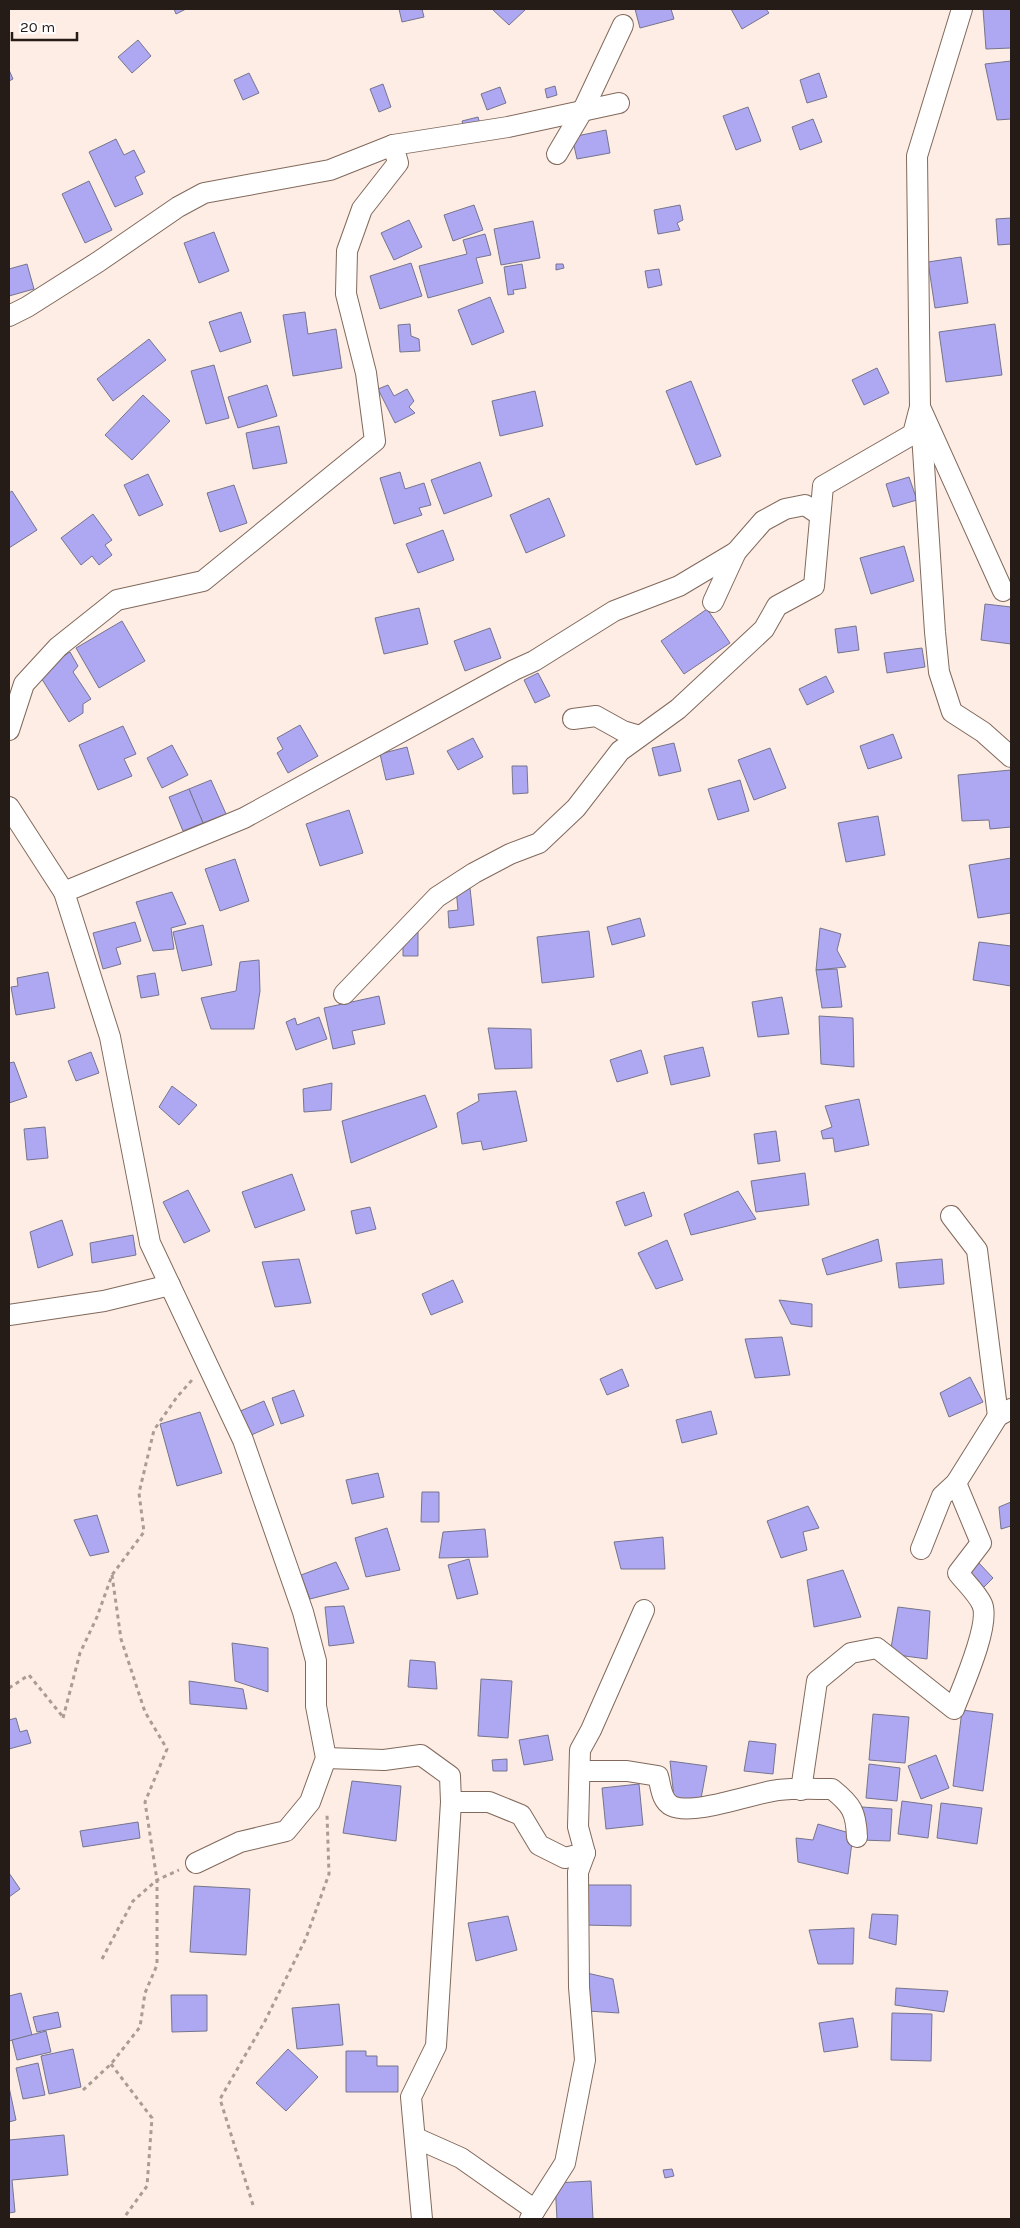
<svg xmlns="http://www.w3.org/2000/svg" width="1020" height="2228" viewBox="0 0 1020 2228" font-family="Karla,sans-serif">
<rect width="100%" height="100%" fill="#feede4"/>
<g fill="#aea7f2" stroke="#76758d">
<polygon points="174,9 186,9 176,14"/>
<polygon points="399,9 422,9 424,17 402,22"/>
<polygon points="492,9 526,9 509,25"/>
<polygon points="635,9 671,9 674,19 640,28"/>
<polygon points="731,9 766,9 769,13 742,29"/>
<polygon points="983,9 1011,9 1011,48 986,49"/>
<polygon points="138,40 151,56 132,73 118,57"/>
<polygon points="1011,61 1011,119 997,120 985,64"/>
<polygon points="9,70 13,79 9,81"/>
<polygon points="249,73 259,93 243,100 234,80"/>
<polygon points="819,73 827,97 807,103 800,80"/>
<polygon points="383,84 391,107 379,112 370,89"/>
<polygon points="555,86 557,95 547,98 545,89"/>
<polygon points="500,87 506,103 487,110 481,94"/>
<polygon points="748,107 761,141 736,150 723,116"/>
<polygon points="478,117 480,124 464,128 462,121"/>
<polygon points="813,119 822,142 800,150 792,127"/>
<polygon points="606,130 610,153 577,159 572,137"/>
<polygon points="116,139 124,155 134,150 145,172 135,177 143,194 115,207 89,152"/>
<polygon points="89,181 112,230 85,243 62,194"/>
<polygon points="474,205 483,230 453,241 444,215"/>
<polygon points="680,205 683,220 677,223 680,230 658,234 654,210"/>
<polygon points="1011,218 1011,244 998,245 996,219"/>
<polygon points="409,220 422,247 394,260 381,233"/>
<polygon points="533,221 540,258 501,265 494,229"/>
<polygon points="214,232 229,271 199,283 184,243"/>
<polygon points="485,234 491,255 476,258 483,283 428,298 419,266 467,254 463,240"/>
<polygon points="961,257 968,303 935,308 928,262"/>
<polygon points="411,263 422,296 380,309 370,276"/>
<polygon points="27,264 34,289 9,296 9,269"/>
<polygon points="522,264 526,288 513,290 514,294 508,295 504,267"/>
<polygon points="556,264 563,264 564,268 556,270"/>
<polygon points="659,269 662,285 648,288 645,271"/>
<polygon points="490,297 504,332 472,345 458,310"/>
<polygon points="241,312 251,342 220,352 209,322"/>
<polygon points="305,312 308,334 336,329 342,368 293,376 283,315"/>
<polygon points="410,324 411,336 419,339 420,351 400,352 398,325"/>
<polygon points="995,324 1002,375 946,382 939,332"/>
<polygon points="149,339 166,360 113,401 97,379"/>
<polygon points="214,365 229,418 206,424 191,371"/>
<polygon points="877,368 889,393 864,405 852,380"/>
<polygon points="691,381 721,456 696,465 666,391"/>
<polygon points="267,385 277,416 238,428 228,397"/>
<polygon points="388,385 394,396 407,389 414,401 409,407 415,413 395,423 378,389"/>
<polygon points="535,391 543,426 500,436 492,401"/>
<polygon points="143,395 170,421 132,460 105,435"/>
<polygon points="279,426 287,463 253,469 246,433"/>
<polygon points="480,462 492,496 444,514 431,480"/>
<polygon points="400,472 405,489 424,483 431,505 419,508 422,515 394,524 380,478"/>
<polygon points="148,474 163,505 139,516 124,485"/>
<polygon points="909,477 917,500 893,507 886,484"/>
<polygon points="234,485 247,523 220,532 207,493"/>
<polygon points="12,491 37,530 9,548 9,493"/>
<polygon points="549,498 565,536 526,553 510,515"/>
<polygon points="93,514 112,540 105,545 112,555 99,565 92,556 81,565 61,538"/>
<polygon points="443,530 454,560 418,573 406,544"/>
<polygon points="904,546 914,581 871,594 860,558"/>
<polygon points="985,604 1011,607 1011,644 981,640"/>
<polygon points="419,608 428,644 384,654 375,618"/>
<polygon points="707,609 730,643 684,674 661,641"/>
<polygon points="122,621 145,661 99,688 76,648"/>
<polygon points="856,626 859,650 838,653 835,629"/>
<polygon points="490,628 501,658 465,671 454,641"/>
<polygon points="922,648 925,667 887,673 884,653"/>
<polygon points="70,652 78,666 73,672 91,699 83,704 83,713 69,722 38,673"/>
<polygon points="538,673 550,696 535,703 524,680"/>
<polygon points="826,676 834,692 807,705 799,689"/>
<polygon points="300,725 318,756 288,773 277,753 283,749 277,738"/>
<polygon points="123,726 136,754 124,759 132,776 98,790 79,745"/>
<polygon points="893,734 902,758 868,769 860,746"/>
<polygon points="473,738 483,757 458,770 447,751"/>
<polygon points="674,743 681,771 659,776 652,748"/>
<polygon points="172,745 188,775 162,788 147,758"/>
<polygon points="407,747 414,774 386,780 380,754"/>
<polygon points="770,748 786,788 754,800 738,760"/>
<polygon points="512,766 527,766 528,793 513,794"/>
<polygon points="1011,770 1011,827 990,829 989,820 962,821 958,775"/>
<polygon points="211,780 226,814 203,823 189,789"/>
<polygon points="740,780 749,811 718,820 708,789"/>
<polygon points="189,789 203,823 183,831 169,797"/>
<polygon points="349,810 363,853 320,866 306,824"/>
<polygon points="878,816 885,855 846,862 838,823"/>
<polygon points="1011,858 1011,913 978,918 969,865"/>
<polygon points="235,859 249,901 220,911 205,869"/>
<polygon points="470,888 474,925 449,928 448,911 458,910 456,889"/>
<polygon points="172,892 186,924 171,928 174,949 153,951 136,902"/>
<polygon points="640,918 645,936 612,945 607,927"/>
<polygon points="135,922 141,941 116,948 121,964 103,969 93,933"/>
<polygon points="203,925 212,965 182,971 173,932"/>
<polygon points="820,928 841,934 837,950 846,967 816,970"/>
<polygon points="589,931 594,977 542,983 537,937"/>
<polygon points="412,932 418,932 418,956 403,956 403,937"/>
<polygon points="979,942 1011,946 1011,986 973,980"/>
<polygon points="259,960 260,991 254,1029 211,1029 201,998 236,991 240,962"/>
<polygon points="837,969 842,1007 822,1008 816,970"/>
<polygon points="48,972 55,1008 16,1015 11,987 18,986 17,978"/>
<polygon points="155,973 159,995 141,998 137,976"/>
<polygon points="379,996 385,1024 352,1031 355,1044 333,1049 324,1008"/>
<polygon points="782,997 789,1034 758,1037 752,1002"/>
<polygon points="819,1016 853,1018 854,1067 821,1064"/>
<polygon points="319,1017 327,1039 296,1050 286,1022 295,1018 297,1025"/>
<polygon points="488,1028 531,1029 532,1068 495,1069"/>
<polygon points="703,1047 710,1076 671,1085 664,1056"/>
<polygon points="641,1050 648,1073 617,1082 610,1060"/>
<polygon points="91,1052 99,1073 76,1081 68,1061"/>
<polygon points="14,1062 27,1097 9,1103 9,1063"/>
<polygon points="332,1083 331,1110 304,1112 303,1089"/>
<polygon points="172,1086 197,1105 179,1125 159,1107"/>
<polygon points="516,1091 527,1141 483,1150 481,1141 462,1144 457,1113 479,1101 478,1094"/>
<polygon points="425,1095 437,1127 351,1163 342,1121"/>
<polygon points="859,1099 869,1145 835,1152 833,1138 823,1139 821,1131 832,1127 825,1106"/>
<polygon points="45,1127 48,1158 27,1160 24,1129"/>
<polygon points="776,1131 780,1161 758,1164 754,1134"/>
<polygon points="805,1173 809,1205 756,1212 751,1181"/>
<polygon points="292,1174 305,1210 255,1228 242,1192"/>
<polygon points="188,1190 210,1231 184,1243 163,1202"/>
<polygon points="738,1191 756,1219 691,1235 684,1214"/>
<polygon points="644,1192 652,1216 625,1226 616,1202"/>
<polygon points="370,1207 376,1229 356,1234 351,1211"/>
<polygon points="62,1220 73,1255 38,1268 30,1232"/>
<polygon points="133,1235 136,1255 92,1263 90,1243"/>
<polygon points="878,1239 882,1261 827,1275 822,1259"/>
<polygon points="667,1240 683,1280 656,1289 638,1253"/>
<polygon points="299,1259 311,1303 275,1307 262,1262"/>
<polygon points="942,1259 944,1284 899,1288 896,1263"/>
<polygon points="453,1280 463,1302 431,1315 422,1294"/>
<polygon points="779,1300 812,1304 812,1327 791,1324"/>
<polygon points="782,1337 790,1375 755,1378 745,1339"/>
<polygon points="622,1369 629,1386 607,1395 600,1379"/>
<polygon points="970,1377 983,1402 949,1417 940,1393"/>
<polygon points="294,1390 304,1416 281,1424 272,1398"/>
<polygon points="264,1401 274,1425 249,1436 238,1412"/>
<polygon points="711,1411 717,1434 682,1443 676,1420"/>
<polygon points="200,1412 222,1473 177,1486 160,1424"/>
<polygon points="378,1473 384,1497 352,1504 346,1480"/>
<polygon points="422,1492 439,1492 439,1522 421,1522"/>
<polygon points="1011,1502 1011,1526 1001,1529 999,1507"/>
<polygon points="808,1506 819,1528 803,1532 807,1550 781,1558 767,1521"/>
<polygon points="97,1515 109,1552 90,1556 74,1520"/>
<polygon points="387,1528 400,1570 366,1577 355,1538"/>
<polygon points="485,1529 488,1557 439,1558 443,1532"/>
<polygon points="663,1537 665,1569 621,1569 614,1542"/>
<polygon points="469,1559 478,1594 457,1599 448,1565"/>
<polygon points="336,1562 349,1589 310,1599 301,1575"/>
<polygon points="979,1563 993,1578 981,1590 966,1575"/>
<polygon points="843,1570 861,1617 814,1627 807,1580"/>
<polygon points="344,1606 354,1643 329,1646 325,1607"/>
<polygon points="898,1607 930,1611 927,1659 890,1654"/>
<polygon points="232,1643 268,1648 268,1692 235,1681"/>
<polygon points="410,1660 435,1662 437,1689 408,1687"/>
<polygon points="481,1679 512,1681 508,1738 478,1736"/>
<polygon points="189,1681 243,1689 247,1709 190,1704"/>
<polygon points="962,1710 993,1714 983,1791 953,1786"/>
<polygon points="873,1714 909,1717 905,1763 869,1760"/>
<polygon points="16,1718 20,1732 27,1730 31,1743 9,1749 9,1720"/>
<polygon points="548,1735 553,1760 524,1765 519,1740"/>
<polygon points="749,1741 776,1744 773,1774 744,1771"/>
<polygon points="936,1755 949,1788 921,1799 908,1766"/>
<polygon points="507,1759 507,1771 493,1771 492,1760"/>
<polygon points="670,1761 707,1766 700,1804 674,1798"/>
<polygon points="869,1764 900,1768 897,1801 866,1798"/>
<polygon points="352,1781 401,1786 396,1841 343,1833"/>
<polygon points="639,1784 643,1825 606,1829 602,1788"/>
<polygon points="902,1801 932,1805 928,1838 898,1834"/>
<polygon points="941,1803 982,1808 977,1844 937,1838"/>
<polygon points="862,1807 892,1809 890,1841 861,1840"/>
<polygon points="138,1822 140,1838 83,1847 80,1831"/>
<polygon points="818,1824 853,1834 848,1874 798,1862 796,1838 813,1840"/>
<polygon points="9,1873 20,1889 9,1897"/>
<polygon points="583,1885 631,1885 631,1926 583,1925"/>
<polygon points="194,1886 250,1889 246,1955 190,1952"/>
<polygon points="872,1914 898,1915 896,1945 869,1938"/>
<polygon points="508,1916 517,1950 476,1961 468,1923"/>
<polygon points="854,1928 853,1964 818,1964 809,1930"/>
<polygon points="587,1973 613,1979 619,2013 587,2011"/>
<polygon points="896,1988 948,1991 944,2012 895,2005"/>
<polygon points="21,1993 32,2035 9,2041 9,1996"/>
<polygon points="171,1995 207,1995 207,2031 172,2032"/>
<polygon points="339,2004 343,2045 297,2049 292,2008"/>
<polygon points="58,2012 61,2027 37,2032 33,2017"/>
<polygon points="892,2013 932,2014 931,2061 891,2060"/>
<polygon points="853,2018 858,2047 824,2052 819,2023"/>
<polygon points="46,2031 51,2052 17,2060 12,2040"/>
<polygon points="73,2049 81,2087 49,2094 41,2056"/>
<polygon points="288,2049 318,2077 286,2111 256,2083"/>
<polygon points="346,2051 366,2051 366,2056 377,2056 377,2066 398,2066 398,2092 346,2092"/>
<polygon points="38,2063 45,2095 23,2099 16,2068"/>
<polygon points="9,2087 16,2120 9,2122"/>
<polygon points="64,2135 68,2175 12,2180 15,2212 9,2213 9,2140"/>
<polygon points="672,2169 674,2176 665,2178 663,2170"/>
<polygon points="591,2181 593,2219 557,2219 555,2183"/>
</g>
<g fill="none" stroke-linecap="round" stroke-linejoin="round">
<g stroke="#81695c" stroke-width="22">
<g id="street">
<polyline points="962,9 917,156 920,407 1003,591"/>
<polyline points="557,154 583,110 623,25"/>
<polyline points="9,316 27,307 98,262 178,207 204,193 330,170 393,145"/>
<polyline points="921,419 935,632 939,672 952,712 983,732 1011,757"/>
<polyline points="713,602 736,552"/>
<polyline points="573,719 596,716 623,731 640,736"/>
<polyline points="9,730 24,684 58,647 117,600 203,581 375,441 366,373 346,294 347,251 362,209 398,163 393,145 508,127 619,103"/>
<polyline points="9,807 64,892"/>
<polyline points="344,994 437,897 474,873 510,854 539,843 576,808 620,751 678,709 764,629 777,606 814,586 823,486 913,434 920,407"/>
<polyline points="951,1216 977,1250 998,1416"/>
<polyline points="9,1315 104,1301 170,1285"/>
<polyline points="921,1549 942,1496 956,1483 998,1416 1011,1409"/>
<polyline points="326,1758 384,1760 421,1755 450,1776 451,1802 436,2046 411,2097 422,2219"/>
<path d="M580,1771H627L658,1776C661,1786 661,1801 672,1806C693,1816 754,1793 778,1790C796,1788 815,1789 832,1789C852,1805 856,1812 857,1837"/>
<path d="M801,1790L817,1681L851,1653L877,1648L954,1709C962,1688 991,1624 982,1604C977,1593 965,1582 958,1573L981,1543L956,1483"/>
<polyline points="451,1802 489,1802 521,1815 539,1845 565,1858 585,1853 578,1827 580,1750 591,1730 644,1610"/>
<polyline points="196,1863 240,1842 286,1831 310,1802 326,1758 316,1706 316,1661 303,1612 243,1440 150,1243 110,1037 64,892 244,818 514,670 534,661 614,611 679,586 736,552 763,521 785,509 805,505 820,515"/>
<polyline points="416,2138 461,2158 535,2210 530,2219"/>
<polyline points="535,2210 565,2163 585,2060 579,1987 578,1872 585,1853"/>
</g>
</g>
<g stroke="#aa9c94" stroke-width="3" stroke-dasharray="4 4" stroke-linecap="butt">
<polyline points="9,1688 29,1675 63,1717"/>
<polyline points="63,1718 80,1653 97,1617 112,1575 144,1532 139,1493 154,1430 177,1397 192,1380"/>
<polyline points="102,1959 133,1901 157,1880 179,1870"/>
<polyline points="111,2064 152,2118 147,2186 123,2219"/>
<polyline points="83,2090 111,2064 140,2027 145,1993 157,1965 157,1880 145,1802 167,1749 145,1712 121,1639 112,1575"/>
<polyline points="253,2205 220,2099 265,2021 306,1938 329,1874 327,1814"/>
</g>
<use href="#street" stroke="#fff" stroke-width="20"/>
</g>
<rect width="1020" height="2228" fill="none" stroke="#261c17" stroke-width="20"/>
<path d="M12 32v8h65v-8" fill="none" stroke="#261c17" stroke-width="2.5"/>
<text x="20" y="32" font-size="15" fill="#261c17" stroke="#fefefe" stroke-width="4" paint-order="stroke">20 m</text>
</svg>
